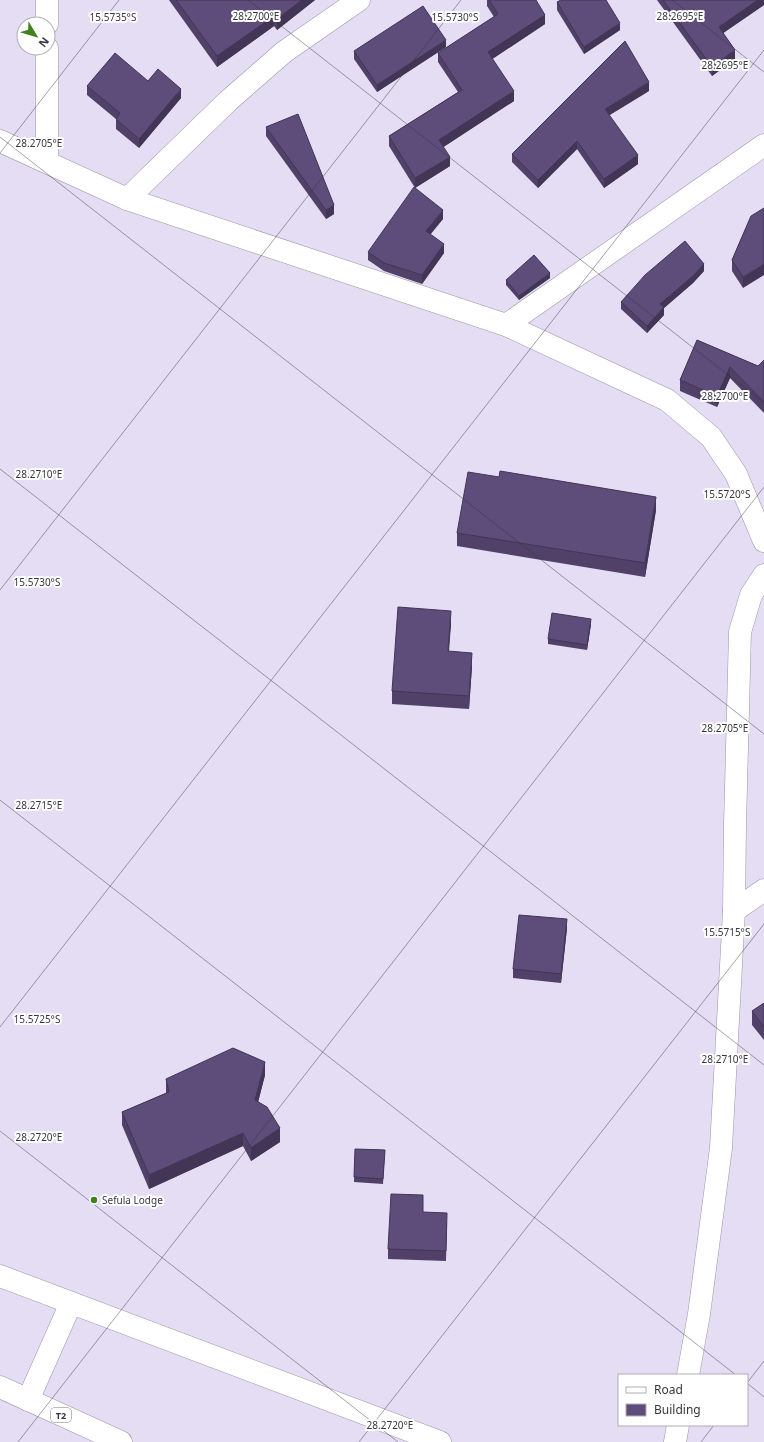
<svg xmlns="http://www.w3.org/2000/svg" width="764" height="1442" viewBox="0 0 764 1442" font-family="'Noto Sans',sans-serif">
<rect width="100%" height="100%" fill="#e4ddf3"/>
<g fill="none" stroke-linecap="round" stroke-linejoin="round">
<g stroke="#9c95a9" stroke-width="23">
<g id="minor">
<polyline points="47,0 47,24"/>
<polyline points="47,48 47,161"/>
<polyline points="0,141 127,199 506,325 667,400 711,437 736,474 764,541"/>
<polyline points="127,199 228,101 284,52 359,0"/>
<polyline points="506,325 764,145"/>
<polyline points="734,911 764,890"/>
<polyline points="0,1276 440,1442"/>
<polyline points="688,1375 699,1314 721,1148 734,911 735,825 740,632 751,595 764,575"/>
<polyline points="28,1400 71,1303"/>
<polyline points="675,1442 678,1425"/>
</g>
</g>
<g stroke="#9c95a9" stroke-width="23">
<polyline id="trunk" points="0,1387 121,1442"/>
</g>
<use href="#minor" stroke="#fff" stroke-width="22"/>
<use href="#trunk" stroke="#fff" stroke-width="22"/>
</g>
<g fill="#514169">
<polygon points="169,0 315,0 277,30 274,26 217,67"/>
<polygon points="487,0 536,0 545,24 492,59 514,101 443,147 450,166 415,188 389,146 389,136 458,92 438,62 438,53 494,17 487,6"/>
<polygon points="657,0 764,0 764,5 723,33 735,59 712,76"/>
<polygon points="557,2 620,30 584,54 557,10"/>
<polygon points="446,47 377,92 354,59 354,51"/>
<polygon points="148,81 181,98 139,148 116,129 116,119 87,95 87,86"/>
<polygon points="649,91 609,115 638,164 604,188 577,149 538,188 512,162 512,154"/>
<polygon points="266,127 334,214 326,219 266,136"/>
<polygon points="751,216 743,288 732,271 732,260"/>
<polygon points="443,219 430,234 444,253 422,284 384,271 368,260 368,252"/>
<polygon points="704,271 693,283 664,308 664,315 647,333 621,309 621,302"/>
<polygon points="550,278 519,300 506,285 506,280"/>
<polygon points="697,340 758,366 764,360 764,413 730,378 717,407 680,391 680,380"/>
<polygon points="656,510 645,577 457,546 457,533"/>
<polygon points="451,624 448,651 472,666 469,709 392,704 392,691"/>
<polygon points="591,624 587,650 548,644 548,639"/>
<polygon points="567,928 561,983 513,978 513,969"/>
<polygon points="764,1003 764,1040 752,1025 752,1011"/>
<polygon points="265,1075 258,1102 280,1142 251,1161 243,1146 149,1189 122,1125 122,1112 166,1093 166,1079"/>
<polygon points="355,1149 385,1150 383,1184 354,1182"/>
<polygon points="423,1212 447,1222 446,1261 388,1259 388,1249"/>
</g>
<g fill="#423555">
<polygon points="302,0 315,0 277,30 277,19"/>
<polygon points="758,0 764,0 764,5 719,36 719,27"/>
<polygon points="545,15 545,24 488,62 488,52"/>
<polygon points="274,16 274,26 217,67 217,56"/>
<polygon points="620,23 620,30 584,54 584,47"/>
<polygon points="446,40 446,47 377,92 377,85"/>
<polygon points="735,50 735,59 712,76 712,67"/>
<polygon points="649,82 649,91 605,118 605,109"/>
<polygon points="181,89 181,98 139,148 139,139"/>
<polygon points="514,91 514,101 439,150 439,140"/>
<polygon points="577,141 577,149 538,188 538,180"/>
<polygon points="638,155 638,164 604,188 604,179"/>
<polygon points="450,157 450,166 415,188 415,178"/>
<polygon points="334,205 334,214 326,219 326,210"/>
<polygon points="443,210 443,219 426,240 426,231"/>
<polygon points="444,244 444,253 422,284 422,275"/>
<polygon points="704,264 704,271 693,283 664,308 664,315 647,333 647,326 660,304"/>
<polygon points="764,264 764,275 743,288 743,277"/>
<polygon points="550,273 550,278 519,300 519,296"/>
<polygon points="730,367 730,378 717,407 717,396"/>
<polygon points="656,497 656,510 645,577 645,563"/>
<polygon points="451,611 451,624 448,665 448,651"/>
<polygon points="591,619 591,624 587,650 587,645"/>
<polygon points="472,653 472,666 469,709 469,696"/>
<polygon points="567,919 567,928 561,983 561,974"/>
<polygon points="265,1062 265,1075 255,1114 255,1100"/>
<polygon points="280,1128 280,1142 251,1161 251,1148"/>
<polygon points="243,1133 243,1146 149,1189 149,1175"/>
</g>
<g fill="#5e4c7a" stroke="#423555">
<polygon points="176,0 302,0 277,19 274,16 217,56"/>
<polygon points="489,0 536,0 545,15 488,52 514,91 439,140 450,157 415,178 389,136 462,90 438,53 498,14"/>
<polygon points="561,0 606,0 620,23 584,47 557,2"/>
<polygon points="663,0 758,0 719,27 735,50 712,67"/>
<polygon points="423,6 446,40 377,85 354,51"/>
<polygon points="625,41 649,82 605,109 638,155 604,179 577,141 538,180 512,154"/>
<polygon points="115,53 148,81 158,69 181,89 139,139 116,119 120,113 87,86"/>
<polygon points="298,114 334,205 326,210 266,127"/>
<polygon points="414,187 443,210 426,231 444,244 422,275 384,263 368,252"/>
<polygon points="764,208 764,264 743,277 732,260 751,216"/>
<polygon points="685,241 704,264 693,276 660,304 664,307 647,326 621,302 645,275"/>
<polygon points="534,255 550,273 519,296 506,280"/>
<polygon points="697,340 758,366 764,360 764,402 730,367 717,396 680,380"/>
<polygon points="500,471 656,497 645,563 457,533 468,472 499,477"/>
<polygon points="398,607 451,611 448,651 472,653 469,696 392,691"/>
<polygon points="552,613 591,619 587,645 548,639"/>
<polygon points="519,915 567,919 561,974 513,969"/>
<polygon points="764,1003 764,1027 752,1011"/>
<polygon points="233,1048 265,1062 255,1100 267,1107 280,1128 251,1148 243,1133 149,1175 122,1112 169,1092 166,1079"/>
<polygon points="355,1149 385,1150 383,1179 354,1177"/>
<polygon points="391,1194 423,1195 423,1212 447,1213 446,1251 388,1249"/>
</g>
<path fill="none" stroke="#38353e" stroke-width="1" stroke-opacity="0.45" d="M248,0L764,403M672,0L764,72M0,137L764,734M0,153L119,0M0,469L764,1065M0,590L461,0M0,800L736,1375M0,1027L764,50M0,1131L398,1442M747,1383L764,1397M747,1383L764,1361M18,1442L764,487M359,1442L764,924M701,1442L714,1425"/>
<circle fill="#43801e" stroke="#fff" stroke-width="1.5" cx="94" cy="1200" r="4"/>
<g text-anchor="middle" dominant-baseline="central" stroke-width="4" stroke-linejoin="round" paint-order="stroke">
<rect fill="#fff" stroke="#747278" stroke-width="1" x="51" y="1408" width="20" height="14" rx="3"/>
<g font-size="9" font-weight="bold" fill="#38353e">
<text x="61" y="1415">T2</text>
</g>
<g font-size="10" fill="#38353e" stroke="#fff" text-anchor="start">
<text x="102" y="1200">Sefula Lodge</text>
</g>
</g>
<g font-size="10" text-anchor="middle" fill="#38353e" stroke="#fff" stroke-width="4" stroke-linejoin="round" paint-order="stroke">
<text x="256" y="20">28.2700°E</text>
<text x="680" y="20">28.2695°E</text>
<text x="113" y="21">15.5735°S</text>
<text x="455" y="21">15.5730°S</text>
<text x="725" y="69">28.2695°E</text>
<text x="39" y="147">28.2705°E</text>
<text x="725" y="400">28.2700°E</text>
<text x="39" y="478">28.2710°E</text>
<text x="727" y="498">15.5720°S</text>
<text x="37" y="586">15.5730°S</text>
<text x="725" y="732">28.2705°E</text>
<text x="39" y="809">28.2715°E</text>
<text x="727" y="936">15.5715°S</text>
<text x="37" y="1023">15.5725°S</text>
<text x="725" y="1063">28.2710°E</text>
<text x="39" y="1141">28.2720°E</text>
<text x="390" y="1429">28.2720°E</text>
</g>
<rect x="618" y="1374" width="130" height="52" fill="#ffffff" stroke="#afaeb2"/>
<rect x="626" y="1387" width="20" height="6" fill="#ffffff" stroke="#afaeb2"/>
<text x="654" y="1394" font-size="12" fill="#38353e">Road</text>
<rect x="626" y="1404" width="20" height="12" fill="#5e4c7a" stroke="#afaeb2"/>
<text x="654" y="1414" font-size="12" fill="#38353e">Building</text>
<g transform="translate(36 36) rotate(128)"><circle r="19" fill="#ffffff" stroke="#afaeb2"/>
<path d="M0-3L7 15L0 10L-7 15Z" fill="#43801e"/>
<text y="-6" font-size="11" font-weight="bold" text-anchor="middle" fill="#38353e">N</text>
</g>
</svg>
